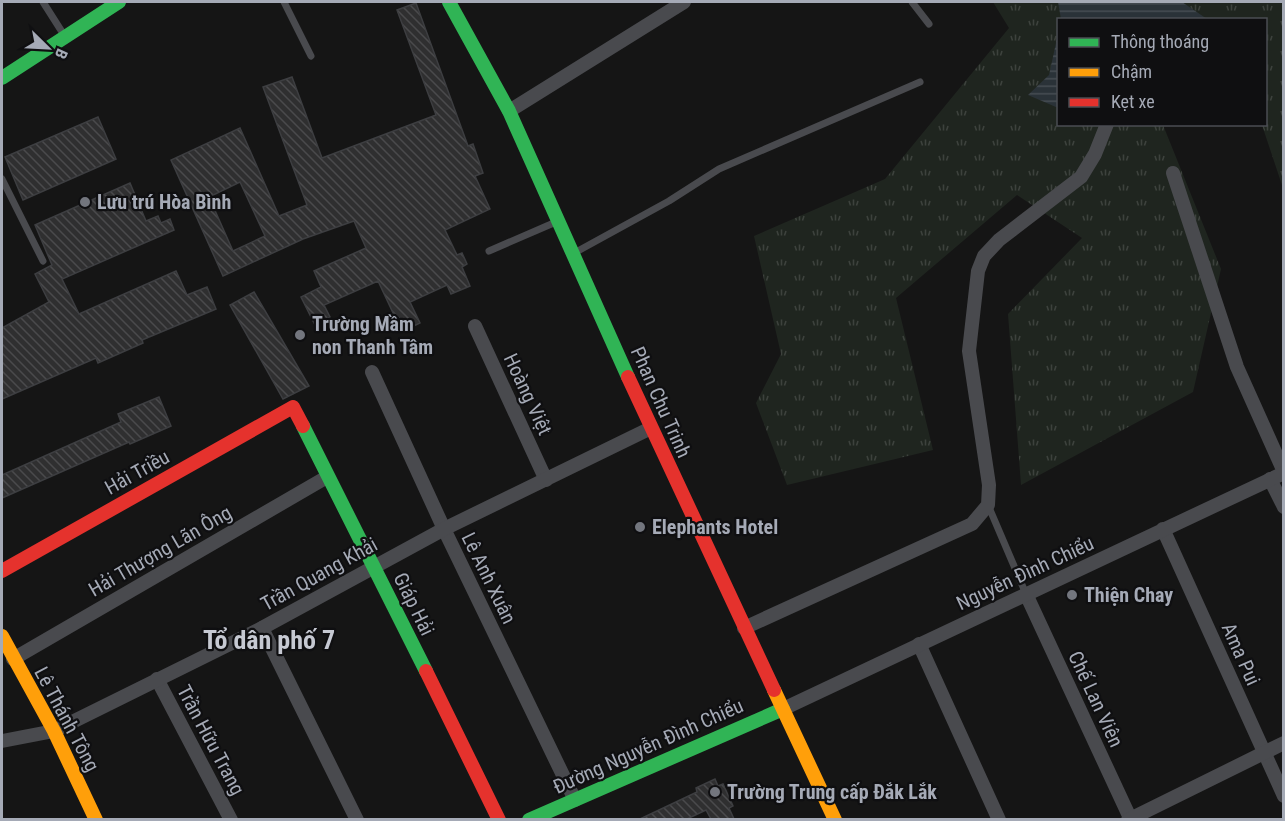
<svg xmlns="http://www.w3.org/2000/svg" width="1285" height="821" viewBox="0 0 1285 821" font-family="'Roboto Condensed',sans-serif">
<defs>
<pattern id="grass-tufts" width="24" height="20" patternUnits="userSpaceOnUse" patternTransform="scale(1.5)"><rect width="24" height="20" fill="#1f251f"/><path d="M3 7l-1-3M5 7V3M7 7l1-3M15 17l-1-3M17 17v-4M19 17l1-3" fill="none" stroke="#3d423d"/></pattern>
<pattern id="water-rules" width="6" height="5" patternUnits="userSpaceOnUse" patternTransform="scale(1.5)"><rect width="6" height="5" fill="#2a3238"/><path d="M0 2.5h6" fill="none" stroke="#464d53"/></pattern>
<pattern id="building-back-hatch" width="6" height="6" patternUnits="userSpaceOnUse" patternTransform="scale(1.5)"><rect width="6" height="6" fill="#2f2f30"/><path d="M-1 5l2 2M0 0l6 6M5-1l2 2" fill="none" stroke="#4a4a4c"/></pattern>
</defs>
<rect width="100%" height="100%" fill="#151515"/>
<polygon fill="url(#grass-tufts)" points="993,2 1283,2 1283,188 1262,125 1266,124 1266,20 1058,20 1058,124 1163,125 1221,269 1193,392 1021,485 1008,314 1082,238 1017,195 896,298 933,450 787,485 756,403 781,354 754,236 885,179 1009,28"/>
<g fill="url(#water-rules)">
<polygon points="1058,2 1182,2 1207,19 1061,19"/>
<polygon points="1058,34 1058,106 1056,107 1028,95 1049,75"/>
</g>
<g fill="url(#building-back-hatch)" stroke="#3d3e41" stroke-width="1.5" fill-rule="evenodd">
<path d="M416,3L468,146L473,144L483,173L475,176L490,209L445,230L457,255L462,253L467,264L462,267L470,286L451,294L447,285L410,302L420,323L402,332L378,281L324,305L330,317L315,325L301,297L321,287L314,271L366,248L354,221L303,239L223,276L171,160L240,128L279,216L307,205L263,87L292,77L322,158L436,115L397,10ZM240,182L265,236L233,251L209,197Z"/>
<polygon points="98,117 116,159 23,200 5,157"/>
<polygon points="130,183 146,221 158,216 161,223 170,219 174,230 62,279 79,314 176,271 187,295 207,287 216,309 142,340 143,343 98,363 96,358 2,399 2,328 49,302 35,274 52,265 35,225"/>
<polygon points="254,292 309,386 283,399 230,305"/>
<polygon points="159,397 171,426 130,444 129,442 2,498 2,475 121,422 118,414"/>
<polygon points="715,779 718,786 723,784 733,806 729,808 734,819 711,819 706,810 687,819 640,819 697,792 696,788"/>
</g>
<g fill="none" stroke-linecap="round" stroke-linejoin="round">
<g stroke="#494a4e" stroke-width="7">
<polyline points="43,2 64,35"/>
<polyline points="284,2 311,56"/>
<polyline points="912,2 929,24"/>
<polyline points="2,179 43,261"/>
<polyline points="489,251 556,222"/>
<polyline points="576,252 669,201 719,169 920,82"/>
<polyline points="988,505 1026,594"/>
</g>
<g stroke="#494a4e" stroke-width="14">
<polyline points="509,111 684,2"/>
<polyline points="1173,173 1237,367 1284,472"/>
<polyline points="475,326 546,480"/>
<polyline points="372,372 444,529 575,800"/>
<polyline points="1270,479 1284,507"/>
<polyline points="1163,529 1284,796"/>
<polyline points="1026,594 1131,820"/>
<polyline points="262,628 357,820"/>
<polyline points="744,628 972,524 988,505 989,485 969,351 978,271 984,256 999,240 1081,177 1095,154 1107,124"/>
<polyline points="919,644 999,820"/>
<polyline points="13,659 327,477"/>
<polyline points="157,679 231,820"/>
<polyline points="783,709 1284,473"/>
<polyline points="2,741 54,731 262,628 444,529 651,428"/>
<polyline points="1128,820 1284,743"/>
</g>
<g stroke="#30b455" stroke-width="14">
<polyline points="449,2 509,111 628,377"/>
<polyline points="2,78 119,2"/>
<polyline points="303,426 426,671"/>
<polyline points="529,820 783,709"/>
</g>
<g stroke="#ff9f0a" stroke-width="14">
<polyline points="2,636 54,731 96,820"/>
<polyline points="774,690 835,820"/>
</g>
<g stroke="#e5322d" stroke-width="14">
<polyline points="628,377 774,690"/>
<polyline points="2,571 293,407 303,426"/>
<polyline points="426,671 499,820"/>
</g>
</g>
<g fill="#73767e" stroke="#0f0f11" stroke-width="2">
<circle cx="85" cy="202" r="6"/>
<circle cx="300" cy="335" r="6"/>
<circle cx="640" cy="527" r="6"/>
<circle cx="1072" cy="595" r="6"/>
<circle cx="715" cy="792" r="6"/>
</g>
<g text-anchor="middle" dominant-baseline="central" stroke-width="4.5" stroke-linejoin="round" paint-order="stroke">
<g font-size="20" font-weight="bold" fill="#a5aab6" stroke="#0f0f11" text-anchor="start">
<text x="97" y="202">Lưu trú Hòa Bình</text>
<text x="312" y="324">Trường Mầm<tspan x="312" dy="23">non Thanh Tâm</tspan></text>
<text x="652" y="527">Elephants Hotel</text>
<text x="1084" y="595">Thiện Chay</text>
<text x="727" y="792">Trường Trung cấp Đắk Lắk</text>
</g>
<g font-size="20" fill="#a5aab6" stroke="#0f0f11">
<text transform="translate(528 394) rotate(65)">Hoàng Việt</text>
<text transform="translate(661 402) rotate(66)">Phan Chu Trinh</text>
<text transform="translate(137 472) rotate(-29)">Hải Triều</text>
<text transform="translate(160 551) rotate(-30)">Hải Thượng Lãn Ông</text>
<text transform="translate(1025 573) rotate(-25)">Nguyễn Đình Chiểu</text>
<text transform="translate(319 574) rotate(-29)">Trần Quang Khải</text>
<text transform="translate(489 578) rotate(64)">Lê Anh Xuân</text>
<text transform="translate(414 604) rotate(64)">Giáp Hải</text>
<text transform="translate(1241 654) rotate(66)">Ama Pui</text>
<text transform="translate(1096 699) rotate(65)">Chế Lan Viên</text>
<text transform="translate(67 719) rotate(62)">Lê Thánh Tông</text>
<text transform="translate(211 740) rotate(62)">Trần Hữu Trang</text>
<text transform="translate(648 746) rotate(-24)">Đường Nguyễn Đình Chiểu</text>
</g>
<g font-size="26" font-weight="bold" fill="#c6c9d2" stroke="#0f0f11">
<text x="269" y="640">Tổ dân phố 7</text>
</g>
</g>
<rect width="1285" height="821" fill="none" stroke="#a5aab6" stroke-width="6"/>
<rect x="1057" y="18" width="210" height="108" fill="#0f0f11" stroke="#4b4d53" stroke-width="1.5"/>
<rect x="1069" y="38" width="30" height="9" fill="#30b455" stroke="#4b4d53" stroke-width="1.5"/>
<text x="1111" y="48" font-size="18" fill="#a5aab6">Thông thoáng</text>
<rect x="1069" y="68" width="30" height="9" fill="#ff9f0a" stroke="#4b4d53" stroke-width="1.5"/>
<text x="1111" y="78" font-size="18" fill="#a5aab6">Chậm</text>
<rect x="1069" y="98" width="30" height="9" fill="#e5322d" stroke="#4b4d53" stroke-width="1.5"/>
<text x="1111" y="108" font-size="18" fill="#a5aab6">Kẹt xe</text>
<g transform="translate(48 48) rotate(114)" stroke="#0f0f11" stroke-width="4.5" paint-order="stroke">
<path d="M0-4.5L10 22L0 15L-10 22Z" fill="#a5aab6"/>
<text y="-9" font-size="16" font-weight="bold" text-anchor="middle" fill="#a5aab6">B</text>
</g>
</svg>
